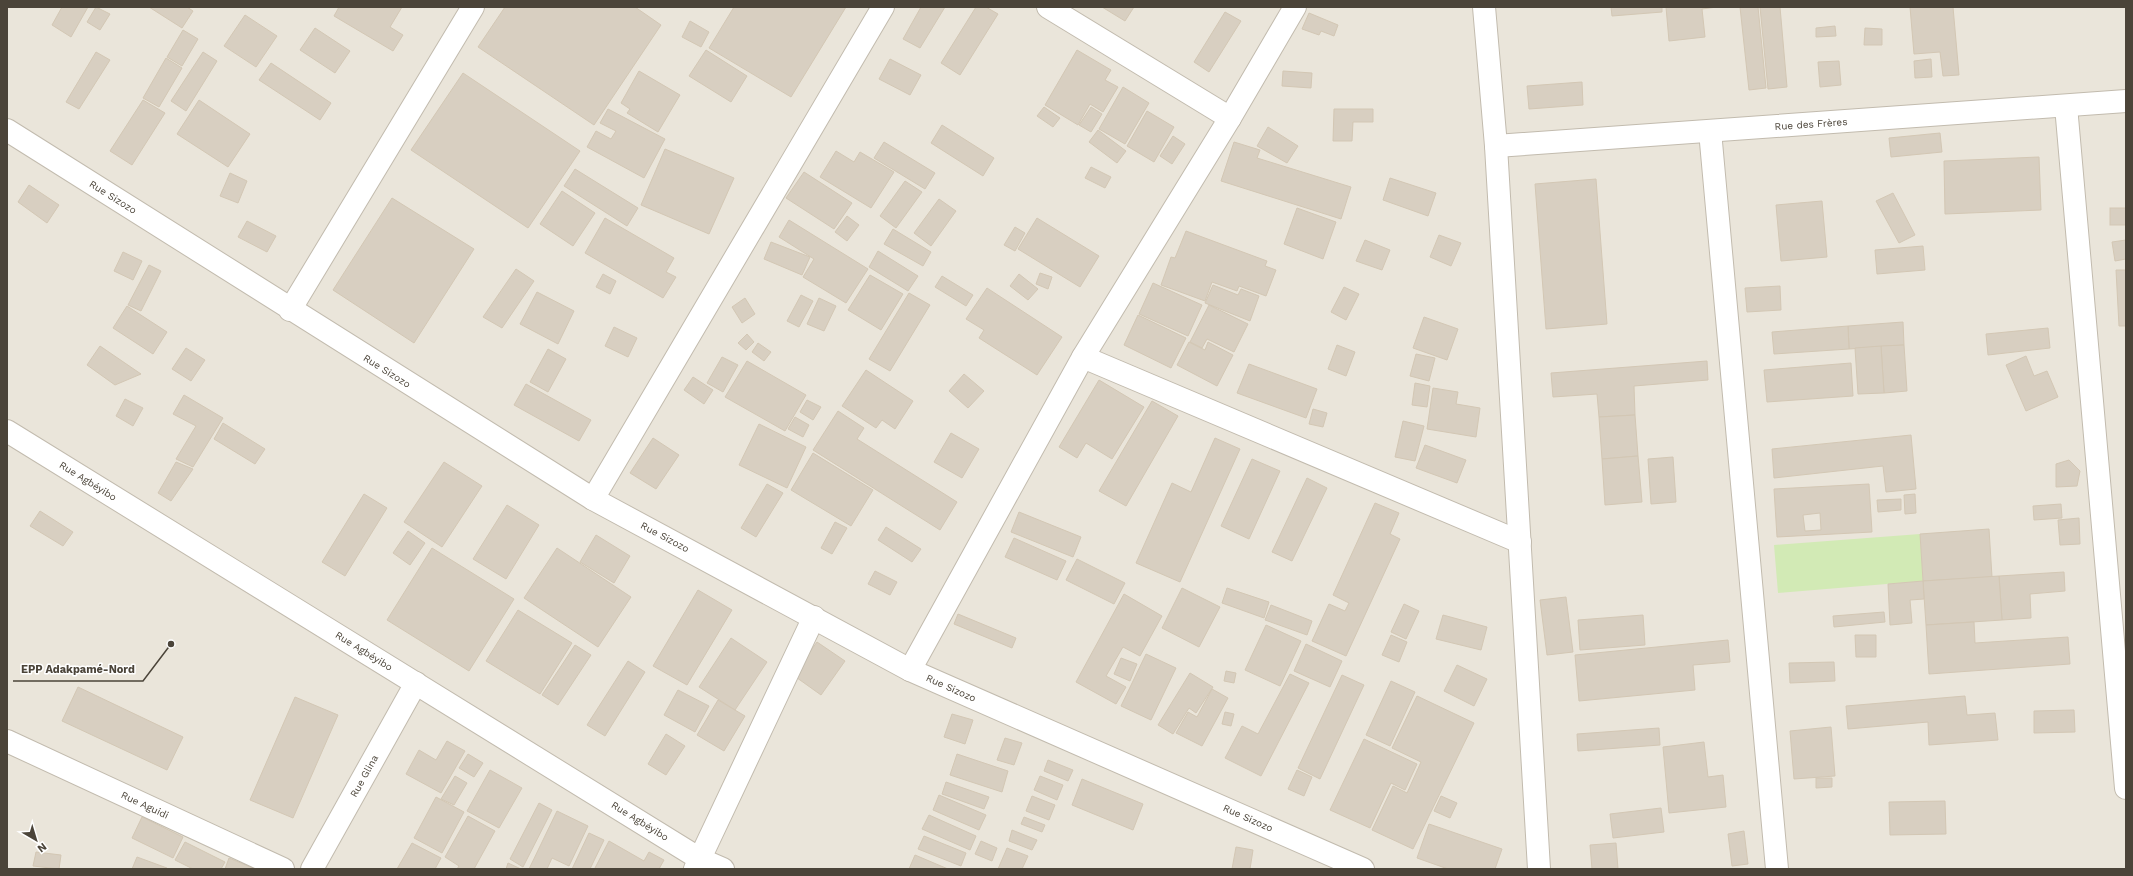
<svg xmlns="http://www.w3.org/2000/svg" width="2133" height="876" viewBox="0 0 2133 876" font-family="'Work Sans',sans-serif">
<rect width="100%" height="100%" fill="#f6f3ec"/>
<rect fill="#eae5da" x="7" y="7" width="2119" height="862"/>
<polygon fill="#d2eab5" points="1920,534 1923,581 1778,593 1774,545"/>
<g fill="#d8cfc1" stroke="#d3c7b4" fill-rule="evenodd">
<polygon points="62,7 88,7 71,37 52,25"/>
<polygon points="96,7 110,14 100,30 87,22"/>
<polygon points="149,7 187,7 193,11 182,28"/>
<polygon points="339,7 402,7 390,27 403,35 393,51 334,16"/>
<polygon points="505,7 635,7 661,25 594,125 478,47"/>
<polygon points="734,7 846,7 791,97 709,48"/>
<polygon points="921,7 945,7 920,48 903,39"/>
<polygon points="976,7 986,7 998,14 960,75 941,63"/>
<polygon points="1102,7 1134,7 1125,21"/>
<polygon points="1611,7 1662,7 1662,12 1612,16"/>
<polygon points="1666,7 1717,7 1702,9 1705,37 1669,41"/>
<polygon points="1740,7 1758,7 1766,88 1749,90"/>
<polygon points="1760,7 1780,7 1787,87 1768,89"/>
<polygon points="1910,7 1953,7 1959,75 1943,76 1940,52 1914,54"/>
<polygon points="1225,12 1241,21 1209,72 1194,62"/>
<polygon points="1309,13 1338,25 1334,36 1321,31 1319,35 1302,29"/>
<polygon points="245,15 277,36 256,67 224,46"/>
<polygon points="690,21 709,32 701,47 682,37"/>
<polygon points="1835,26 1836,36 1816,37 1816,28"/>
<polygon points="315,28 350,51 335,73 300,50"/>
<polygon points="1865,28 1882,29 1882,45 1864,45"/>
<polygon points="183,30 198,39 182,66 167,57"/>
<polygon points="706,50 747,76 731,102 689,76"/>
<polygon points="1077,50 1111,70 1105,80 1118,87 1103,112 1090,104 1078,125 1045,105"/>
<polygon points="96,52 110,60 79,109 66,102"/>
<polygon points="203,52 217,61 186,111 171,101"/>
<polygon points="166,58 182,68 159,107 143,98"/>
<polygon points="890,59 921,75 910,95 879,79"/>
<polygon points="1931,59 1932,77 1915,78 1914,61"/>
<polygon points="1839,61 1841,85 1820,87 1818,62"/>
<polygon points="271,63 331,103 320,120 259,80"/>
<polygon points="639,71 680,95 658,132 627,113 630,109 621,103"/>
<polygon points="1283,71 1312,73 1311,88 1282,86"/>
<polygon points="463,73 580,151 528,228 411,150"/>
<polygon points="1582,82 1583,105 1529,109 1527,86"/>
<polygon points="1123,87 1149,103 1125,144 1099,129"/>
<polygon points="143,100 165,113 132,165 110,151"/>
<polygon points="199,100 250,134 228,167 177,134"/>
<polygon points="1044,107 1060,118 1053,127 1037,116"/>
<polygon points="1091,107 1102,114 1091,132 1079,125"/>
<polygon points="608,109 665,139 644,178 587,147 596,131 611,139 616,131 600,123"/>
<polygon points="1334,109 1373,109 1373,122 1353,122 1352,141 1333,141"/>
<polygon points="1147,111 1174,127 1154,162 1127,146"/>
<polygon points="942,125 994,158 983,176 931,143"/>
<polygon points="1268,127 1298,146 1287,163 1257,146"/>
<polygon points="1098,130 1126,151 1117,163 1089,142"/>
<polygon points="1940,133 1942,152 1891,157 1889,138"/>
<polygon points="1173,136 1185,144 1172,164 1160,156"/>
<polygon points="884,142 935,173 925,189 874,158"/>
<polygon points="1234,142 1260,150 1257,158 1351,187 1341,219 1221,181"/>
<polygon points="665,149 734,178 709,234 641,205"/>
<polygon points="836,151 854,162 860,152 894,172 871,208 820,177"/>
<polygon points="2039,157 2041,210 1945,214 1944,161"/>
<polygon points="1091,167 1111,177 1105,188 1085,178"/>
<polygon points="575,169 638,208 627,226 564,186"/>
<polygon points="804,172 852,203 834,229 786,198"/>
<polygon points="230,173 247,181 238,203 220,196"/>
<polygon points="1390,178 1436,193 1428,216 1383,200"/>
<polygon points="1596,179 1607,324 1546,329 1535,184"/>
<polygon points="905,181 922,192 896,228 880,216"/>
<polygon points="29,185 59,205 47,223 18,202"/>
<polygon points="562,191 595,213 573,246 540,224"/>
<polygon points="1893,193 1915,235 1899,243 1876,201"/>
<polygon points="392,198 474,249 414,343 333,290"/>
<polygon points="939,199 956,211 931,246 914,233"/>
<polygon points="1822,201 1827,257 1781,261 1776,205"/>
<polygon points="1297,208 1336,222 1323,259 1284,244"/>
<rect x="2110" y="208" width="16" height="17"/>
<polygon points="847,216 859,225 847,241 835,232"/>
<polygon points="605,218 674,258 666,272 676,277 663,298 585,253"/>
<polygon points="1037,218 1099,256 1080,287 1018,249"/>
<polygon points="789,220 868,269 846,303 803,277 814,259 779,237"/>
<polygon points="247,221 276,236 267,252 238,237"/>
<polygon points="1015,227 1025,233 1015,251 1004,245"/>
<polygon points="893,229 931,252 923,266 884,244"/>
<polygon points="1186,231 1267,261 1265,266 1276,270 1266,296 1239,286 1237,291 1212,282 1205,301 1161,285 1171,257 1175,258"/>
<polygon points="1439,235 1461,243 1451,266 1430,257"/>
<polygon points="1365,240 1390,250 1382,270 1356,261"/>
<polygon points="2126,240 2126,259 2115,261 2112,242"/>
<polygon points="771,242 810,257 802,275 764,259"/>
<polygon points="1923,246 1925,270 1877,274 1875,250"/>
<polygon points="878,251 918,276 908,291 869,267"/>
<polygon points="123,252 142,261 133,280 114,271"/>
<polygon points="149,265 161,271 141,311 128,305"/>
<polygon points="516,269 534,281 502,328 483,317"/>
<polygon points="2116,270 2126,270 2126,326 2119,326"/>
<polygon points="1040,273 1052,277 1048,289 1036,284"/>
<polygon points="603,274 616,281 610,294 596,287"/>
<polygon points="1019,274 1038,289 1028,300 1010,286"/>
<polygon points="870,275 903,294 881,330 848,310"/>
<polygon points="942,276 973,295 966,306 935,287"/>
<polygon points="1153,283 1202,305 1188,336 1139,314"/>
<polygon points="1213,285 1238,295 1241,289 1259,296 1250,321 1205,303"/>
<polygon points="1780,286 1781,310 1747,312 1745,288"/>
<polygon points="1344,287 1359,294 1346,320 1331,312"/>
<polygon points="987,288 1062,337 1037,375 979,338 984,330 966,319"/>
<polygon points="537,292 574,311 558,344 520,324"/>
<polygon points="909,293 930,305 890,371 869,359"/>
<polygon points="801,295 813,301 799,327 787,321"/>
<polygon points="745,298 755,314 742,323 732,307"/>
<polygon points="819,298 836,306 824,331 807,324"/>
<polygon points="1209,305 1248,324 1234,352 1207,339 1202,348 1190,342"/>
<polygon points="127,306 167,332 153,354 113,328"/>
<polygon points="1138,315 1186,338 1171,368 1124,345"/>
<polygon points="1424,317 1458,329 1447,360 1413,348"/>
<polygon points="1903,322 1904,345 1849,349 1848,326"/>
<polygon points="1848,326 1849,349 1774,354 1772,332"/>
<polygon points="614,327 637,338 628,357 605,346"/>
<polygon points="2048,328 2050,348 1988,355 1986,334"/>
<polygon points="747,334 754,342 746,350 738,343"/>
<polygon points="1189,342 1205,350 1208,342 1233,355 1217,386 1177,365"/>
<polygon points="758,343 771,352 764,361 752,352"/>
<polygon points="1337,345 1355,352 1346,376 1328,369"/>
<polygon points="1904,345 1907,391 1884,393 1881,346"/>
<polygon points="100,346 141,374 115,385 87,365"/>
<polygon points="1881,346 1884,393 1858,394 1855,348"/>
<polygon points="186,348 205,360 191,381 172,369"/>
<polygon points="548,349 566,359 548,392 530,382"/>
<polygon points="1416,354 1435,358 1429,381 1410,376"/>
<polygon points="2026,356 2034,376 2047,371 2058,397 2026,411 2006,365"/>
<polygon points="722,357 738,365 723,392 707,383"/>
<polygon points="747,361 806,395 785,431 725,397"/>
<polygon points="1707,361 1708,380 1634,386 1635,415 1599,417 1597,394 1553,397 1551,373"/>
<polygon points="1851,363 1853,396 1767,402 1764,370"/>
<polygon points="1249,364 1317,389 1306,418 1237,393"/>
<polygon points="866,370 913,401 895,429 882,420 876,428 842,406"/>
<polygon points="964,374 984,391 968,408 949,391"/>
<polygon points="693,377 713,390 704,404 684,390"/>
<polygon points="1099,380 1144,407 1112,459 1086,443 1077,458 1059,447"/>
<polygon points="1415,383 1430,386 1427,407 1412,405"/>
<polygon points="526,384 591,420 579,441 514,405"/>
<polygon points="1433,388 1458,392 1456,404 1480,408 1476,437 1427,429"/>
<polygon points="184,395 223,418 193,467 176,459 196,426 173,414"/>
<polygon points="125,399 143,408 133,426 116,416"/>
<polygon points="807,400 821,407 813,420 800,412"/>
<polygon points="1152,401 1178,416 1126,506 1099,491"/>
<polygon points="1313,409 1327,413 1323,427 1309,424"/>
<polygon points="838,411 864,428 857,439 957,502 940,530 813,450"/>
<polygon points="1635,415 1638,456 1602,459 1599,417"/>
<polygon points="795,417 809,425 803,437 788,429"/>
<polygon points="1403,421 1424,426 1415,461 1395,457"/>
<polygon points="223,423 265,449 255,464 214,439"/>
<polygon points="759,424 806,447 787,488 739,465"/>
<polygon points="951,433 979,449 962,478 934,462"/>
<polygon points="1911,435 1916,489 1886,492 1883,466 1774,478 1772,449"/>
<polygon points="653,438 679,455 656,489 630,473"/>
<polygon points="1215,438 1240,449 1180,582 1136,563 1172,483 1191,492"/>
<polygon points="1425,445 1466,460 1457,483 1416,468"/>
<polygon points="813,453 873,490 851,526 791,490"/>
<polygon points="1638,456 1642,502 1605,505 1602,459"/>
<polygon points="1673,457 1676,502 1651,504 1648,459"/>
<polygon points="1252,459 1280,471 1249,539 1221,526"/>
<polygon points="2069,460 2080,471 2077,486 2056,487 2056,464"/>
<polygon points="176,462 193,469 171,501 158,493"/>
<polygon points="444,462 482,486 442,547 404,522"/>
<polygon points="1307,478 1327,488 1292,561 1272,552"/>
<polygon points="767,484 783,493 756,537 741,528"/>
<path d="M1869,484L1872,532L1777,537L1774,489ZM1820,513L1821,530L1805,531L1803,515Z"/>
<polygon points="364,494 387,508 345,576 322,562"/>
<polygon points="1915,494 1916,513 1905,514 1904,495"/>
<polygon points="1901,499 1901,510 1878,512 1877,500"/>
<polygon points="1375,503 1399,513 1390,534 1400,539 1346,656 1312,641 1329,604 1345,611 1349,603 1333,595"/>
<polygon points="2061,504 2062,518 2034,520 2033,506"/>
<polygon points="507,505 539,525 506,579 473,559"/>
<polygon points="40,511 73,532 63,546 30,526"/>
<polygon points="1019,512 1081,537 1073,557 1011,532"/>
<polygon points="2079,518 2080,544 2060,545 2058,520"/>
<polygon points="835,522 847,528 832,554 821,548"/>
<polygon points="886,527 921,549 912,562 878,540"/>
<polygon points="1989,529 1992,577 1923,581 1920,534"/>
<polygon points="408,531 425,543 410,565 393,553"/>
<polygon points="596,535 630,556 614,583 580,562"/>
<polygon points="1014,538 1066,561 1057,580 1005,557"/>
<polygon points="432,548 514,599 469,671 387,620"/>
<polygon points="557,548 631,597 598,647 524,598"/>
<polygon points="1077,559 1125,583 1114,604 1066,580"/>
<polygon points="875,571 897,582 890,595 868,584"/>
<polygon points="2064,572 2065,591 2030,594 2031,618 2002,620 1999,576"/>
<polygon points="1999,576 2002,620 1926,625 1923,581"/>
<polygon points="1923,581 1924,599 1910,600 1912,623 1890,625 1888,584"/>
<polygon points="1182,588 1220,607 1199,647 1162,628"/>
<polygon points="1227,588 1269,602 1264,618 1222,603"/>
<polygon points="698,590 732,610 687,685 653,666"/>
<polygon points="1124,594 1162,616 1140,656 1123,647 1106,676 1126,687 1116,704 1076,682"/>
<polygon points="1566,597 1573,652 1547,655 1540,600"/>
<polygon points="1404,604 1419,611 1406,639 1391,632"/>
<polygon points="1271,605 1312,621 1307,635 1265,620"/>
<polygon points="518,610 572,643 540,694 486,661"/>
<polygon points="1884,612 1885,622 1834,627 1833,616"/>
<polygon points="958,614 1016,638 1012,648 954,624"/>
<polygon points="1443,615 1487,627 1481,650 1436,639"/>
<polygon points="1643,615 1645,645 1580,650 1578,620"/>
<polygon points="1974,622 1975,643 2068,637 2070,664 1929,674 1926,625"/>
<polygon points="1266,625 1301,641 1280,686 1245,670"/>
<polygon points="1391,635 1407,642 1399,662 1382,655"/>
<polygon points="1855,635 1876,635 1876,657 1856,657"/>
<polygon points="731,638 767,662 735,710 699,687"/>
<polygon points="1728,640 1730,662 1693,665 1695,690 1579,701 1575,655"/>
<polygon points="817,642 845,661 821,695 793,675"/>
<polygon points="1306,644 1342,661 1330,687 1294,671"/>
<polygon points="575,645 591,655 558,705 542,695"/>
<polygon points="1146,654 1176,668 1151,720 1121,706"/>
<polygon points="1121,658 1137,664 1130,681 1114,674"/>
<polygon points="628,661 645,672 605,736 587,725"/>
<polygon points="1834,662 1835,681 1790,683 1789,663"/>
<polygon points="1457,665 1487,679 1474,706 1444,691"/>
<polygon points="1226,671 1236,673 1234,683 1224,681"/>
<polygon points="1190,673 1213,687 1196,713 1189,708 1173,734 1158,725"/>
<polygon points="1290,674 1309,683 1261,776 1225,758 1242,726 1258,734"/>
<polygon points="1342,675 1364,685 1320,779 1298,768"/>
<polygon points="1391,681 1415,692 1390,746 1366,735"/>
<polygon points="78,687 183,737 167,770 62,721"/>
<polygon points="1212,689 1228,698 1202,746 1176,733 1188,712 1197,717"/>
<polygon points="678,690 709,706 695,732 664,715"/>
<polygon points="1417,696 1474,723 1413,849 1372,830 1393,786 1407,793 1421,762 1392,748"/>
<polygon points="1965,696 1967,715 1995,713 1998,740 1929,745 1928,722 1848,729 1846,706"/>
<polygon points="295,697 338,715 293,818 250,800"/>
<polygon points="718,700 745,716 724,751 697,735"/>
<polygon points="2074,710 2075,732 2034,733 2034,711"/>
<polygon points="1225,712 1234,714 1231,726 1222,724"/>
<polygon points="952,714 973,720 965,744 944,737"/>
<polygon points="1831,727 1835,776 1794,779 1790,731"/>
<polygon points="1659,728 1660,745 1578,751 1577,734"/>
<polygon points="666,734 685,746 666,775 648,764"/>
<polygon points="1005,738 1022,743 1014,765 997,760"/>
<polygon points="1364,739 1417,764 1405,790 1391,783 1370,828 1330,810"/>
<polygon points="447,741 465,751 441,793 406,774 419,750 436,760"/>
<polygon points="1704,742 1708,777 1723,775 1726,807 1669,813 1663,747"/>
<polygon points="468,754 483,763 474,777 459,768"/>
<polygon points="957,754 1008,771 1002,792 950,775"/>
<polygon points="1048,760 1073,770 1068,781 1044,771"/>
<polygon points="490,770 522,788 499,828 467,811"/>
<polygon points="1297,770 1312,777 1304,796 1288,789"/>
<polygon points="455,776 467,783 454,805 441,799"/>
<polygon points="1040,776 1063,785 1057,800 1034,790"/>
<polygon points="1816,778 1832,778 1832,787 1816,788"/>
<polygon points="1082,779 1143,804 1133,830 1072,805"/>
<polygon points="946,782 989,797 984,809 942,794"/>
<polygon points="939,795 986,815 979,830 933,810"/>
<polygon points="1032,796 1055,805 1049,820 1026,811"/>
<polygon points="1441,796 1457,803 1450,818 1434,811"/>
<polygon points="436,797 464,812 442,853 414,838"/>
<polygon points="1945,801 1946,834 1890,835 1889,802"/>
<polygon points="539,803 552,810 523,867 510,859"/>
<polygon points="1661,808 1664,832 1613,838 1610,814"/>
<polygon points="557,811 588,826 569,866 552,858 547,869 529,869"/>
<polygon points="929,815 976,836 970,850 922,829"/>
<polygon points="468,816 495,831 474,869 457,869 459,866 445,857"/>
<polygon points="142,817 183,837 173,858 132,838"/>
<polygon points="1024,817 1045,825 1042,832 1021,824"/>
<polygon points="1429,824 1502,849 1495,869 1448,869 1417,858"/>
<polygon points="1012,830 1037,840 1032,850 1009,841"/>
<polygon points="1744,831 1748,864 1732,866 1728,834"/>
<polygon points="589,833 604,840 590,869 572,869"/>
<polygon points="924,836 966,853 961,866 918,849"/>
<polygon points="609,841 644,861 649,852 664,860 659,869 597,869 595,868"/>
<polygon points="981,841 997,848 992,861 975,854"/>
<polygon points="185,842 225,862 221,869 193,869 175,860"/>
<polygon points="412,843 441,858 435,869 397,869"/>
<polygon points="1616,843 1618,869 1592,869 1590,845"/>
<polygon points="1236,847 1253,850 1250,869 1232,869"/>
<polygon points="1007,848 1028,856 1022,869 998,869"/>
<polygon points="36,852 61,855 59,869 33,866"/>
<polygon points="915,855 948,869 909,869"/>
<polygon points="137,857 167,868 167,869 132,869"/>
<polygon points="229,858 255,869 225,869"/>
<polygon points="508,863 521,869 506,869"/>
</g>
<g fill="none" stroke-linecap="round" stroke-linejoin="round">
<g stroke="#c2bbae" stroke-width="24">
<g id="minor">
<polyline points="1048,7 1230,118"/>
<polyline points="1484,7 1496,146 1539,869"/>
<polyline points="2066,106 2126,788"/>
<polyline points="7,130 593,499 910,670 1363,869"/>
<polyline points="1710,131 1777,869"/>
<polyline points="1496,146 2126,101"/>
<polyline points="290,310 473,7"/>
<polyline points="1083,357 1520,542"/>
<polyline points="7,431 700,859 723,869"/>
<polyline points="593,499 883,7"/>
<polyline points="910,670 1083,357 1230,118 1295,7"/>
<polyline points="7,741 283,869"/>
<polyline points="312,869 416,683"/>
<polyline points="695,869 814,617"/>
</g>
</g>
<use href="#minor" stroke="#fff" stroke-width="22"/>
</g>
<g text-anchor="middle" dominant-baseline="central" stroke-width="3" stroke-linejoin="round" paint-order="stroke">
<g font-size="10" fill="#4b4439" stroke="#fff">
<text transform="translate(1811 124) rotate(-4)">Rue des Frères</text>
<text transform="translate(113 197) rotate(32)">Rue Sizozo</text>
<text transform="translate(387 371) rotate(32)">Rue Sizozo</text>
<text transform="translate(88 481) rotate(32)">Rue Agbéyibo</text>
<text transform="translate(665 537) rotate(28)">Rue Sizozo</text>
<text transform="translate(364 651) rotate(32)">Rue Agbéyibo</text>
<text transform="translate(951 688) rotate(24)">Rue Sizozo</text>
<text transform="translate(364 776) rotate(-61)">Rue Glina</text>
<text transform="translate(145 805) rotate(25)">Rue Aguidi</text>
<text transform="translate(1248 818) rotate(24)">Rue Sizozo</text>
<text transform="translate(640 821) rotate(32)">Rue Agbéyibo</text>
</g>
</g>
<path fill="none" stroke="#4b4439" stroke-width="1.5" d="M171 644L143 681H13"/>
<circle fill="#4b4439" stroke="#fff" stroke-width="1.5" cx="171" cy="644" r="4"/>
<g font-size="11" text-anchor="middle" font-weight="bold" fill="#4b4439" stroke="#fff" stroke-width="3" stroke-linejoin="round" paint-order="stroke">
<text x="78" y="673">EPP Adakpamé-Nord</text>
</g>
<rect width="2133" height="876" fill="none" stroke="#4b4439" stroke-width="16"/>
<g transform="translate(36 840) rotate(142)" stroke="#ffffff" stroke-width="3" paint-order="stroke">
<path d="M0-3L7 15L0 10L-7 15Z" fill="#4b4439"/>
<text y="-6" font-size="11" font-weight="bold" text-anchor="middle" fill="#4b4439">N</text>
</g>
</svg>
